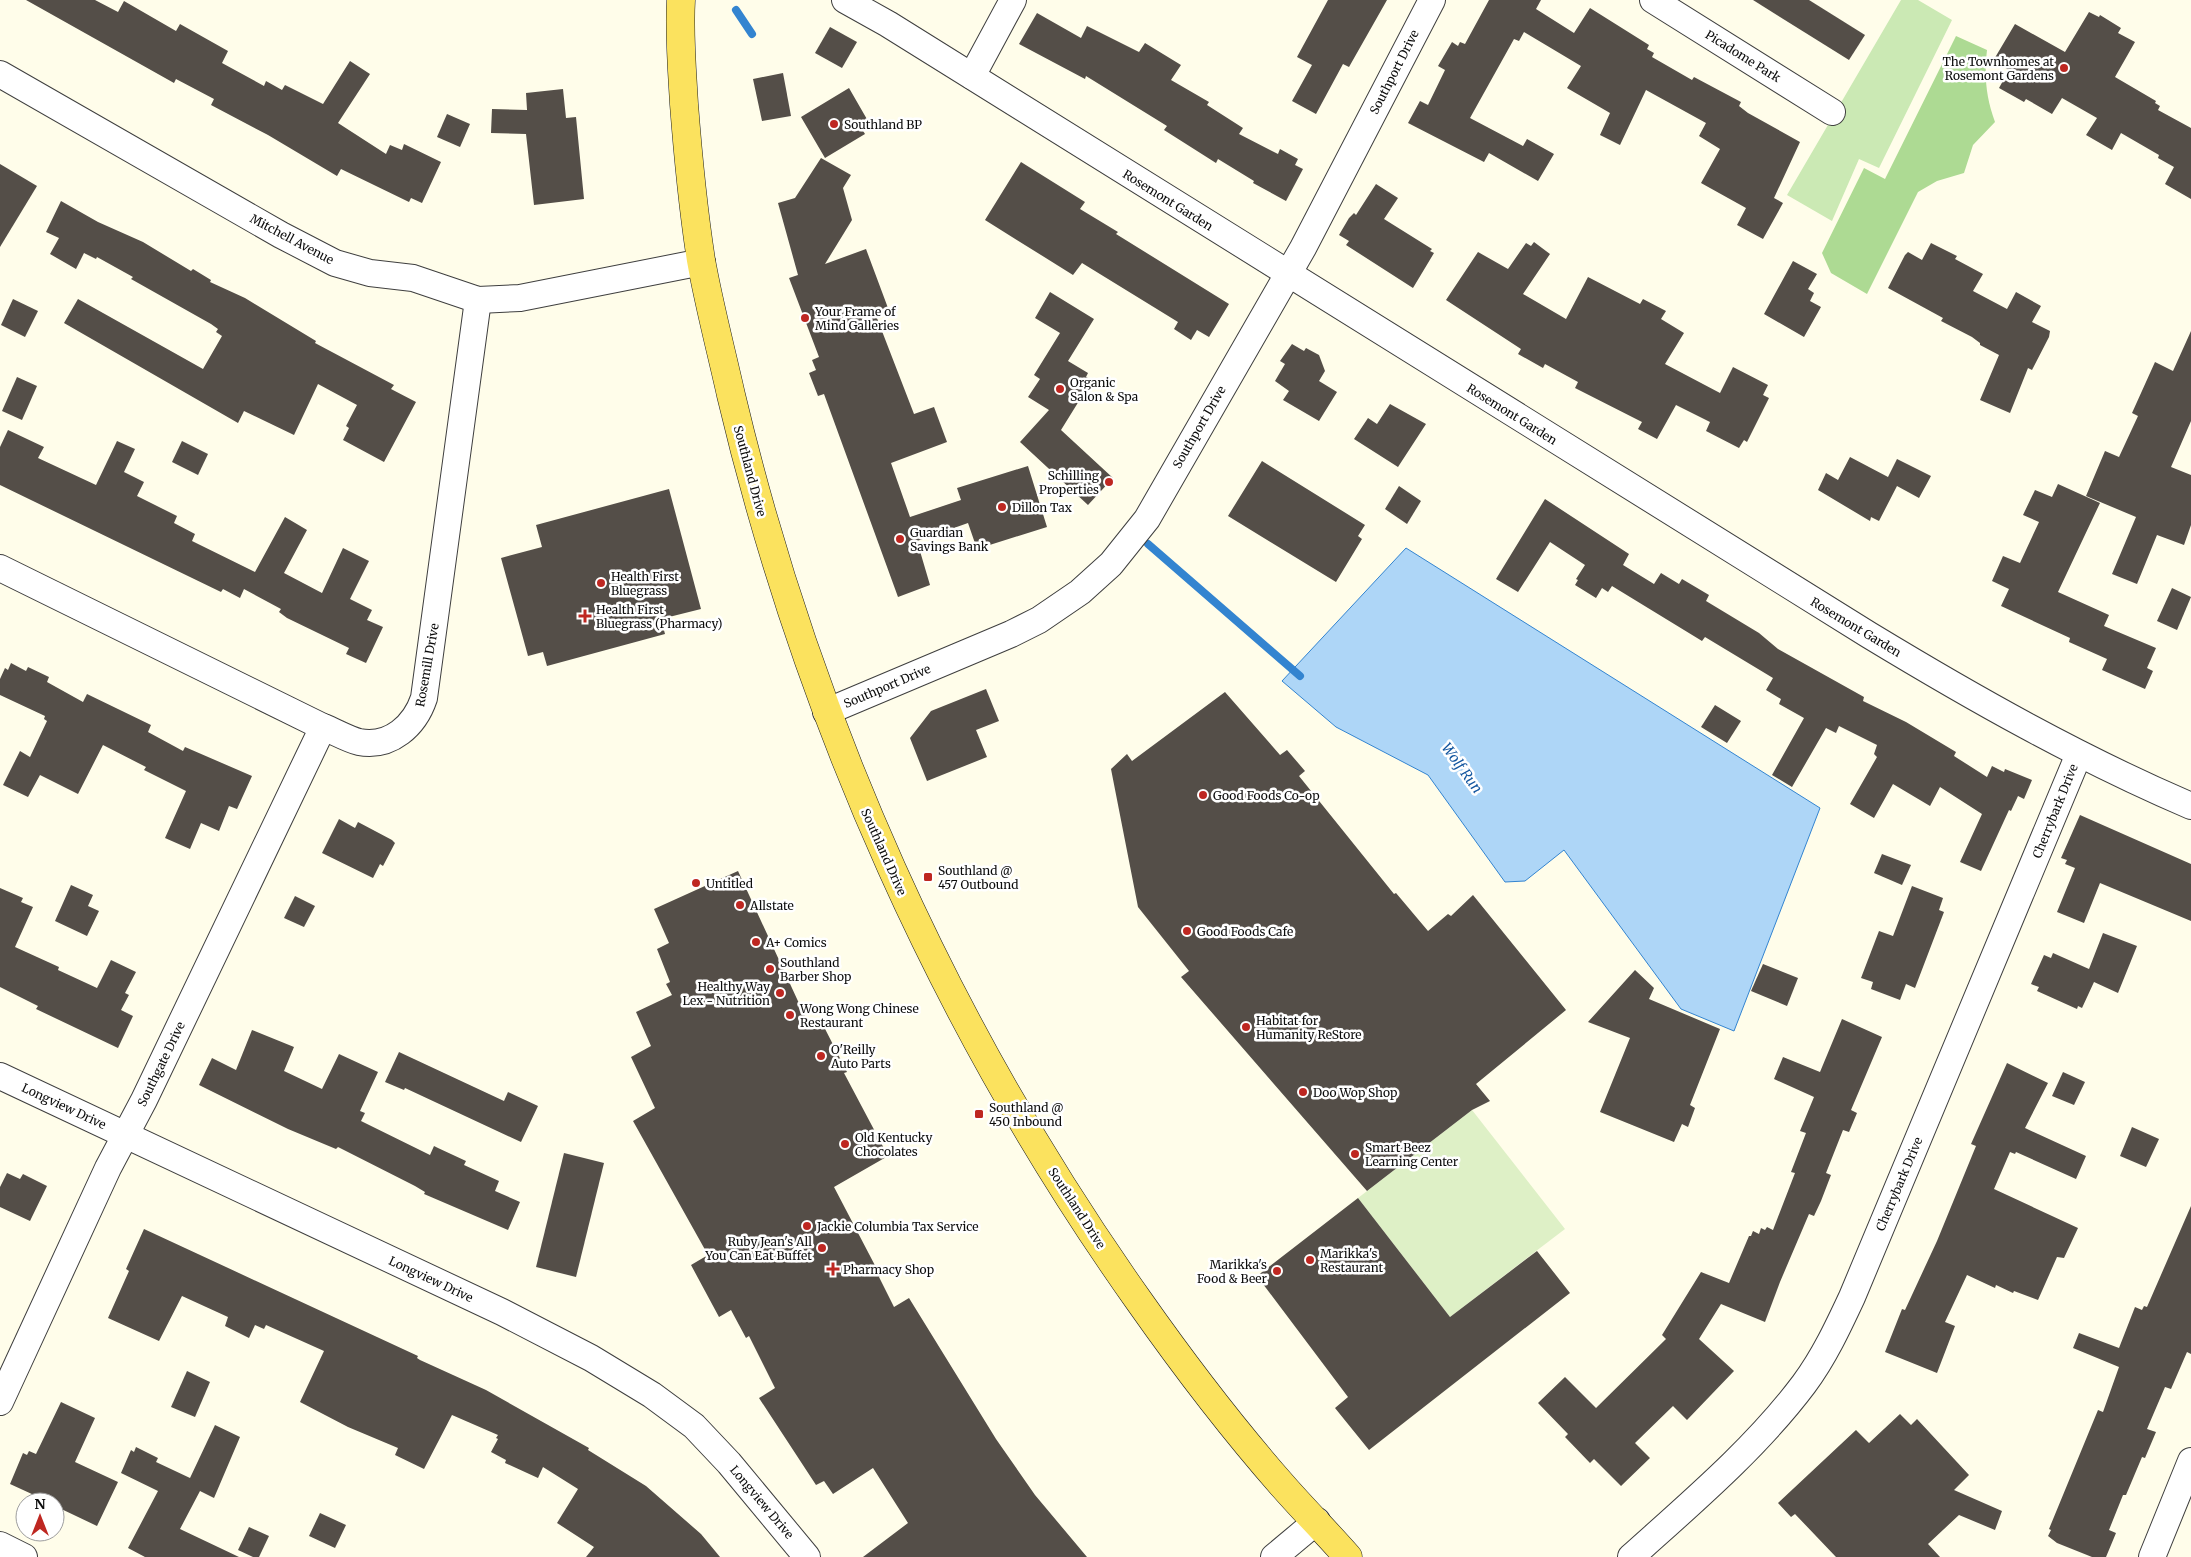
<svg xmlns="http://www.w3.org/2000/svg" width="2191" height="1557" viewBox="0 0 2191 1557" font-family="Merriweather,serif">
<rect width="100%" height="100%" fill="#fffdea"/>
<polygon fill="#cbe9b4" points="1901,0 1918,0 1952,20 1879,168 1859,159 1832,221 1787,195"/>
<path fill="#adda93" d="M1956,36L1987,50C1984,77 1986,97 1995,122L1973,145L1964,173L1937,181L1918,192L1867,294L1831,273L1822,253L1864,168L1885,179Z"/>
<polygon fill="#def0c6" points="1472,1110 1565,1229 1450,1317 1358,1198"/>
<polygon fill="#aed6f7" stroke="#3384d0" points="1406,548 1820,808 1734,1031 1681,1009 1564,850 1525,881 1505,882 1428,775 1336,727 1282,681"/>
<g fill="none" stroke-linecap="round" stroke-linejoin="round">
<g stroke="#3384d0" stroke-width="8">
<polyline points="736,10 752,34"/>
<polyline points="1148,544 1300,676"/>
</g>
</g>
<g fill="#544e48">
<polygon points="26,0 95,0 118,12 124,1 176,31 180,24 228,51 222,63 264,86 266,81 282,90 285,85 323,104 350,61 370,74 338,123 386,154 390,145 402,150 404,144 441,162 422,203 411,198 409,202 341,169 337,176 268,135 211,105 214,99 176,79 174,83"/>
<polygon points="1328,0 1387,0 1349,67 1343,64 1316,114 1292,101 1312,65 1297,57"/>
<polygon points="1489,0 1541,0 1536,9 1574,33 1590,8 1649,45 1647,49 1654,53 1652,57 1692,80 1694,77 1741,102 1739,106 1748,113 1800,142 1774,198 1783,203 1763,239 1737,225 1746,208 1701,183 1720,149 1699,136 1706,123 1646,90 1620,145 1600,135 1610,113 1567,88 1581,66 1524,32 1519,41 1514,39 1470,118 1523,146 1527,139 1554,154 1538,181 1489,153 1484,162 1408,123 1420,101 1428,105 1445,70 1438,66 1452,42 1458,46 1460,42 1465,44"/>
<polygon points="1753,0 1809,0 1865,35 1849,60"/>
<polygon points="2089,12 2099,17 2100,15 2121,28 2118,33 2135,42 2115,77 2156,101 2155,103 2160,106 2158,110 2191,128 2191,199 2165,184 2174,167 2158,158 2159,155 2121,133 2112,150 2086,135 2097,118 2062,98 2052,114 2026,99 2024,102 1999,88 2009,70 1993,61 2015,24 2065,52"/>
<polygon points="1037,13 1081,38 1087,26 1139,52 1145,43 1181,65 1171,80 1209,102 1207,105 1243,128 1239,134 1278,154 1280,149 1298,159 1295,165 1303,169 1286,201 1253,183 1254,181 1218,159 1216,163 1164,130 1167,126 1086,76 1085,79 1019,44"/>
<polygon points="830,27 857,42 842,68 815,53"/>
<polygon points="783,73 791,116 762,121 753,79"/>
<polygon points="849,88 868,121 860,126 865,134 825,158 801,117"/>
<polygon points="563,89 566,118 576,117 584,199 534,205 526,134 491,133 492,109 527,110 526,93"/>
<polygon points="447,114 470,124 460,147 437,137"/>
<polygon points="821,158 851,175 843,188 852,220 825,264 866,249 888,308 875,313 914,414 934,407 947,442 891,463 910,517 961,500 957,488 1028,466 1047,527 977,549 968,523 917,541 930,585 898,597 824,394 818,396 809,373 816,370 812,360 819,357 789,278 798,275 778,203 795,198"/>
<polygon points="1021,162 1085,202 1080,209 1118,232 1116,234 1229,304 1209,337 1197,330 1191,340 1174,329 1178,322 1082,263 1073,275 985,220"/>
<polygon points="0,164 37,186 0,247"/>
<polygon points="1376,184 1398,198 1384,219 1432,249 1430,251 1434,253 1413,288 1346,245 1349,241 1339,235 1349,218 1354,213 1356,215"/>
<polygon points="61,201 98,222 143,242 191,271 193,269 211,280 210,282 245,298 316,341 315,343 394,385 391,389 416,402 384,462 343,440 349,428 346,426 357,405 318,384 294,435 244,411 238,423 64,323 78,299 203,369 222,336 216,332 218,329 211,324 131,279 133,277 97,257 96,259 84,253 76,269 50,254 59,238 46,232"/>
<polygon points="1534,242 1550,254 1523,294 1566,319 1588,277 1640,304 1643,299 1666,311 1661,319 1684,333 1665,364 1720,393 1733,367 1768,385 1763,395 1769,398 1747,442 1744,440 1739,448 1706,431 1710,422 1676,405 1657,439 1638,429 1642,422 1575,388 1578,382 1545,364 1543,368 1518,354 1521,349 1446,300 1478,252 1508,269 1526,243 1531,246"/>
<polygon points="1931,243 1957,256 1955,259 1983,274 1973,291 2007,309 2016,292 2041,306 2032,322 2050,331 2049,337 2032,370 2028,368 2010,413 1980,400 1999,355 1980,345 1980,343 1972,337 1941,321 1943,318 1888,288 1905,255 1908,252 1922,260"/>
<polygon points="1793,261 1817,274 1808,289 1814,293 1810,301 1821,307 1804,337 1764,314"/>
<polygon points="1050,292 1094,319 1068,361 1088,373 1086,377 1092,380 1061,430 1113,478 1088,505 1020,442 1049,410 1028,397 1040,379 1034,375 1060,333 1035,318"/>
<polygon points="13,299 38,311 25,337 1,325"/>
<polygon points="2191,331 2191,421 2171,467 2191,475 2191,525 2184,545 2157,535 2137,584 2112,574 2136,517 2086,496 2105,451 2119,457 2138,416 2132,413 2155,362 2173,371"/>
<polygon points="1292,344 1304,351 1306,348 1319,355 1325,371 1319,381 1337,392 1319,421 1283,400 1289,391 1275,381 1285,364 1280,361"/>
<polygon points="17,377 37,386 22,420 2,411"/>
<polygon points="1390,404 1426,424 1398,467 1354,439 1368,418 1377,424"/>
<polygon points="8,430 44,447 38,458 96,485 117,441 135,449 124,472 144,482 137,496 177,516 174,523 195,534 192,541 255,572 285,517 307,530 284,573 322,593 343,548 369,561 350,599 372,610 367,620 383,627 366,663 346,654 349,648 287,618 279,612 281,609 244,589 240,598 223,589 221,592 0,485 0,447"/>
<polygon points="182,441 208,454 198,475 172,462"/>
<polygon points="1850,457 1888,477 1897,459 1931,476 1919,498 1897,486 1879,521 1871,517 1870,521 1818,490 1826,473 1838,480"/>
<polygon points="1262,461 1365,525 1358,536 1362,539 1336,582 1228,516"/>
<polygon points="2058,484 2100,503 2058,592 2109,615 2104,626 2156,648 2147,668 2153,671 2145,689 2102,670 2107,659 2069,642 2070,638 2001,606 2009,589 1992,581 2003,556 2020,563 2039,522 2023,515 2035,490 2052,497"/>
<polygon points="1399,486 1421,501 1407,524 1385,509"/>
<polygon points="669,489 701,609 661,619 665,634 547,666 543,652 528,656 501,558 542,547 536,525"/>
<polygon points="1545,499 1629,554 1623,565 1654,584 1661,573 1679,584 1682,579 1709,595 1706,601 1759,633 1778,649 1864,697 1863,701 1906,722 1956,752 1954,756 1987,777 1992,766 2004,772 2005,769 2032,780 2024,799 2018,796 2011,811 2009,810 1981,871 1960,862 1982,814 1940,787 1930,806 1893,784 1874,818 1850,804 1877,757 1874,754 1877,745 1839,726 1836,733 1826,728 1792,787 1772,775 1804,718 1779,704 1781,699 1766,690 1773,678 1705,637 1702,641 1612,586 1608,592 1602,588 1596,598 1575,585 1578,580 1576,579 1585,565 1550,542 1518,592 1496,579"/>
<polygon points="2172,588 2191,597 2177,630 2157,621"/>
<polygon points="11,663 26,671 28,667 49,677 47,682 83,702 87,694 151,725 148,732 183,751 185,747 252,776 237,809 229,806 219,831 201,823 190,849 165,838 186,791 144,770 146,767 103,745 78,794 40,775 28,797 3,785 20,751 30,757 47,721 44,719 45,716 0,695 0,679 5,668 8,670"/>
<polygon points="986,689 999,721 976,730 987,757 927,781 910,738 931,711"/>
<polygon points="1225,692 1280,755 1287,750 1305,771 1299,776 1394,894 1396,893 1428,931 1448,914 1451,916 1473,895 1566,1010 1476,1084 1490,1101 1472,1110 1367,1191 1181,977 1189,971 1138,907 1111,769 1127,754 1132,761"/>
<polygon points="1715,705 1741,721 1727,743 1701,727"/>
<polygon points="2080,815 2191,864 2191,921 2100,883 2084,923 2057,912 2075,868 2065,864 2067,860 2061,858"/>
<polygon points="339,819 355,828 358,822 392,840 395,843 383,866 380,864 373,878 322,853"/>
<polygon points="1882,854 1911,865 1902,885 1874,873"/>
<polygon points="738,871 809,1025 820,1019 847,1072 844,1073 888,1156 834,1187 880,1275 879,1277 894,1307 909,1298 996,1439 1035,1495 1087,1557 863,1557 908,1523 873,1468 833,1494 824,1481 816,1485 759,1398 775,1388 749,1336 746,1338 731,1310 719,1317 691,1265 708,1255 633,1121 655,1108 631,1057 651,1046 636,1012 672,995 666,984 670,982 657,949 669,943 654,909"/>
<polygon points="71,885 93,895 88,906 99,911 87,936 55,921"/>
<polygon points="1912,886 1943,898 1939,910 1944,912 1915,988 1906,984 1900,1000 1871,989 1873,982 1861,978 1879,931 1893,936"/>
<polygon points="0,888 23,898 21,902 33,907 15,947 59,967 58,970 97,988 111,960 136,972 125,993 129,995 121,1010 133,1016 118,1048 36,1009 38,1006 0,987"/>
<polygon points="295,896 315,906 304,927 284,918"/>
<polygon points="2103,933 2137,946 2118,993 2094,982 2082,1008 2078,1006 2077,1009 2037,991 2039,987 2031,984 2044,955 2051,958 2053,953 2089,969"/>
<polygon points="1763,964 1798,978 1787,1006 1751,991"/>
<polygon points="1635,970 1654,988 1649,999 1720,1029 1690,1105 1695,1108 1688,1127 1682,1124 1674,1142 1600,1112 1630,1038 1588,1022"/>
<polygon points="1842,1019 1882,1037 1851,1110 1857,1113 1849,1132 1843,1130 1826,1173 1831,1175 1821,1201 1814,1216 1809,1214 1780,1282 1765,1322 1721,1304 1699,1339 1734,1371 1687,1420 1673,1406 1635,1443 1650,1458 1621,1486 1594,1459 1590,1463 1565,1437 1568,1434 1538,1403 1565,1377 1596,1408 1666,1339 1662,1335 1701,1272 1729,1283 1749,1236 1751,1236 1753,1231 1759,1234 1761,1228 1765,1230 1767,1227 1773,1230 1795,1173 1791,1172 1806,1133 1800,1131 1814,1097 1774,1079 1783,1057 1820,1072"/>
<polygon points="252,1030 294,1047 284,1071 322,1089 339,1054 378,1072 360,1111 365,1113 361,1121 430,1155 434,1146 438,1148 466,1161 464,1165 499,1181 495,1191 520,1202 508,1230 424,1194 425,1192 415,1186 338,1147 336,1149 288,1129 199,1085 212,1058 236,1070"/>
<polygon points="399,1052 504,1101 508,1092 538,1106 521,1142 405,1088 404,1090 385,1082"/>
<polygon points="2007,1063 2048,1083 2025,1128 2086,1156 2076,1179 2016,1152 2015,1154 2010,1152 1994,1189 2078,1228 2064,1258 2057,1257 2038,1300 2014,1291 2013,1293 1996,1285 1995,1288 1967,1275 1945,1322 1955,1326 1937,1373 1885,1352 1902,1309 1905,1310 1937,1241 1976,1146 1971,1144"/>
<polygon points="2063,1072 2085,1082 2074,1105 2052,1096"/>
<polygon points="2132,1127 2159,1139 2146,1167 2120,1156"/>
<polygon points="564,1153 604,1163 576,1277 536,1267"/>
<polygon points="7,1173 20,1179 23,1174 47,1186 30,1221 0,1207 0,1187"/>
<polygon points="1358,1198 1450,1317 1537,1251 1570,1293 1369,1450 1335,1408 1348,1397 1257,1276"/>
<polygon points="2191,1206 2191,1354 2187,1352 2171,1389 2165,1387 2147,1429 2156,1432 2145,1458 2142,1457 2126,1495 2123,1495 2109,1530 2116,1533 2106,1557 2092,1557 2057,1543 2048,1536 2051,1530 2049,1529 2098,1410 2103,1412 2119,1367 2073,1348 2079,1333 2119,1348 2135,1307 2142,1310 2144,1306 2147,1307"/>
<polygon points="144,1229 418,1356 417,1358 420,1360 486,1390 589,1448 588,1450 646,1486 701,1534 720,1557 586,1557 594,1547 557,1523 578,1489 543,1467 538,1478 505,1463 506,1460 491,1452 498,1439 496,1438 498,1435 452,1415 424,1469 395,1455 398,1448 348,1427 300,1402 324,1351 266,1325 264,1329 255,1325 249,1338 225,1326 228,1317 182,1296 159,1341 108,1318 129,1271 126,1269"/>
<polygon points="187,1371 210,1382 195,1417 171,1407"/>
<polygon points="61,1402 95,1418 75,1462 118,1482 97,1526 55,1506 55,1502 31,1502 34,1495 10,1484 23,1453 27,1455 29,1451 36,1454"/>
<polygon points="1900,1414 1911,1425 1917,1419 1969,1475 1954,1490 2002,1511 1995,1530 1959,1515 1928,1544 1940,1557 1836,1557 1795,1514 1791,1517 1778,1503 1856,1430 1869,1443"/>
<polygon points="215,1425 240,1437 214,1498 200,1491 180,1529 239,1557 145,1557 128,1548 158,1491 121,1473 131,1450 134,1452 136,1447 158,1458 156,1462 190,1478"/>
<polygon points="320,1513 346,1525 335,1548 309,1536"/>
<polygon points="249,1527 269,1536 259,1557 253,1557 238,1550"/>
</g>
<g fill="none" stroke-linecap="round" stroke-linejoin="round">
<g stroke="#3f3f3f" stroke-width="28">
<g id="minor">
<path d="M845,0L888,24L1869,635C1973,698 2079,758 2191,806"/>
<polyline points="1653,0 1832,112"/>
<polyline points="0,74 281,235 335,263 370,273 413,278 478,300 520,298 702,262"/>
<polyline points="972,76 1013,0"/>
<path d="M0,568L323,727C334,731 347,739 359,742C391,748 415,725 424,698L478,300"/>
<polyline points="826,712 1011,634 1039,620 1080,592 1111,564 1147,519 1303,248 1432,0"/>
<polyline points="0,1076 502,1312 591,1358 652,1395 694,1426 729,1463 807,1557"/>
<polyline points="0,1402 108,1168 144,1100 323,727"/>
<polyline points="0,1545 24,1557"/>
<polyline points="1274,1557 1317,1521"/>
<path d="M1631,1557C1691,1503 1756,1448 1804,1384C1824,1357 1838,1327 1852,1297L2079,754"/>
<polyline points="2152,1557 2191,1461"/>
</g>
</g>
<g stroke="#1d1d1d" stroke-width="29">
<path id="major" d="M681,0C679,35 682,69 684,104C688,156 693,208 701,260C709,305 721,350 731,395C808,720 946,1029 1139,1301C1184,1365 1232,1428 1283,1486C1304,1510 1327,1533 1348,1557"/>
</g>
<use href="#minor" stroke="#fff" stroke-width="26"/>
<use href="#major" stroke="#fbe25e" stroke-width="28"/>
</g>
<g fill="#be2721" stroke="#fff" stroke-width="2">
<circle cx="2064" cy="68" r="5"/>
<circle cx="834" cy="124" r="5"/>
<circle cx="805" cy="318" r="5"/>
<circle cx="1060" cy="389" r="5"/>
<circle cx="1109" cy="482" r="5"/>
<circle cx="1002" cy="507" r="5"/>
<circle cx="900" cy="539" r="5"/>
<circle cx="601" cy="583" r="5"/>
<path d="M582.5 608.5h5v5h5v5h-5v5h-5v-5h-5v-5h5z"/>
<circle cx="1203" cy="795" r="5"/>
<rect x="923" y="872" width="10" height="10" rx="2.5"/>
<circle cx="696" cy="883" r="5"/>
<circle cx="740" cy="905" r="5"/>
<circle cx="1187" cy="931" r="5"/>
<circle cx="756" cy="942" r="5"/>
<circle cx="770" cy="969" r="5"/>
<circle cx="780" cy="993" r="5"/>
<circle cx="790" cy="1015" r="5"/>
<circle cx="1246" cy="1027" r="5"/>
<circle cx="821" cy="1056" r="5"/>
<circle cx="1303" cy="1092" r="5"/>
<rect x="974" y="1109" width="10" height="10" rx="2.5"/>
<circle cx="845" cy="1144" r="5"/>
<circle cx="1355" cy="1154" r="5"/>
<circle cx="807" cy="1226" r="5"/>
<circle cx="822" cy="1248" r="5"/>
<circle cx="1310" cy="1260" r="5"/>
<path d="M830.5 1261.5h5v5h5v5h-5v5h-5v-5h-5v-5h5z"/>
<circle cx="1277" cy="1271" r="5"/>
</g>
<g text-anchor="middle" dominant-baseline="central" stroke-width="5" stroke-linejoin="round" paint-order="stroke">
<g font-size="12" fill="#0c0c0c" stroke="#fff">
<text transform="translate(1743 56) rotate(32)">Picadome Park</text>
<text transform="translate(1394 72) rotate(-63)">Southport Drive</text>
<text transform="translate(1168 200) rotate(32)">Rosemont Garden</text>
<text transform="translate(292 239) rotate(28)">Mitchell Avenue</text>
<text transform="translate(1512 414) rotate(32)">Rosemont Garden</text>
<text transform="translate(1199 427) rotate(-60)">Southport Drive</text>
<text transform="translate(750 471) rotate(75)">Southland Drive</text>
<text transform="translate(1856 627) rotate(31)">Rosemont Garden</text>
<text transform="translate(427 665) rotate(-80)">Rosemill Drive</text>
<text transform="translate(887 686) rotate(-23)">Southport Drive</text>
<text transform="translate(2055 811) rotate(-68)">Cherrybark Drive</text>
<text transform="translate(884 852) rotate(66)">Southland Drive</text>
<text transform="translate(161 1064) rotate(-64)">Southgate Drive</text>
<text transform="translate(64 1106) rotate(25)">Longview Drive</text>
<text transform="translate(1899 1184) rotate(-67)">Cherrybark Drive</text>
<text transform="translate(1077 1208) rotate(57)">Southland Drive</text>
<text transform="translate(431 1279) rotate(25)">Longview Drive</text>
<text transform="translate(762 1502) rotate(50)">Longview Drive</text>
</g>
<g font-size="12" fill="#0c0c0c" stroke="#fff" text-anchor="start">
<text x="2054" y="61" text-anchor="end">The Townhomes at<tspan x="2054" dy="14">Rosemont Gardens</tspan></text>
<text x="844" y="124">Southland BP</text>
<text x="815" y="311">Your Frame of<tspan x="815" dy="14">Mind Galleries</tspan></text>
<text x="1070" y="382">Organic<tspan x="1070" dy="14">Salon &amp; Spa</tspan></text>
<text x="1099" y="475" text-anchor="end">Schilling<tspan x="1099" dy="14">Properties</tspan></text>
<text x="1012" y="507">Dillon Tax</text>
<text x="910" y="532">Guardian<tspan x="910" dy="14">Savings Bank</tspan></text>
<text x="611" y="576">Health First<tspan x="611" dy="14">Bluegrass</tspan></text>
<text x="596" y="609">Health First<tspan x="596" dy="14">Bluegrass (Pharmacy)</tspan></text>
<text x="1213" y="795">Good Foods Co-op</text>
<text x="938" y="870">Southland @<tspan x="938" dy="14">457 Outbound</tspan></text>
<text x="706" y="883">Untitled</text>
<text x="750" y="905">Allstate</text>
<text x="1197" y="931">Good Foods Cafe</text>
<text x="766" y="942">A+ Comics</text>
<text x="780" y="962">Southland<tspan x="780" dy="14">Barber Shop</tspan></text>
<text x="770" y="986" text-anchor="end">Healthy Way<tspan x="770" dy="14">Lex - Nutrition</tspan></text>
<text x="800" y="1008">Wong Wong Chinese<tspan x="800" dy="14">Restaurant</tspan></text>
<text x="1256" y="1020">Habitat for<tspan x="1256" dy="14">Humanity ReStore</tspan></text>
<text x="831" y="1049">O'Reilly<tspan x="831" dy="14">Auto Parts</tspan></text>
<text x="1313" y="1092">Doo Wop Shop</text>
<text x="989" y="1107">Southland @<tspan x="989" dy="14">450 Inbound</tspan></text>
<text x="855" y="1137">Old Kentucky<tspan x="855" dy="14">Chocolates</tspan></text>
<text x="1365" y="1147">Smart Beez<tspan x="1365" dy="14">Learning Center</tspan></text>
<text x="817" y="1226">Jackie Columbia Tax Service</text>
<text x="812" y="1241" text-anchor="end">Ruby Jean's All<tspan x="812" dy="14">You Can Eat Buffet</tspan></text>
<text x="1320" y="1253">Marikka's<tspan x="1320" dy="14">Restaurant</tspan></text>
<text x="1267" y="1264" text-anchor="end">Marikka's<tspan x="1267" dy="14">Food &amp; Beer</tspan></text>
<text x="843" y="1269">Pharmacy Shop</text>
</g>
<g font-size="14" font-style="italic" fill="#13569f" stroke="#fff">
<text transform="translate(1462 768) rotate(54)">Wolf Run</text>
</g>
</g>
<g transform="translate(40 1517)"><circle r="24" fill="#ffffff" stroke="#9e9e9e"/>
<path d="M0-4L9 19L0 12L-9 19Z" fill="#be2721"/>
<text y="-8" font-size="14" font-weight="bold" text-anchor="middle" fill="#0c0c0c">N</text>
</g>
</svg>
